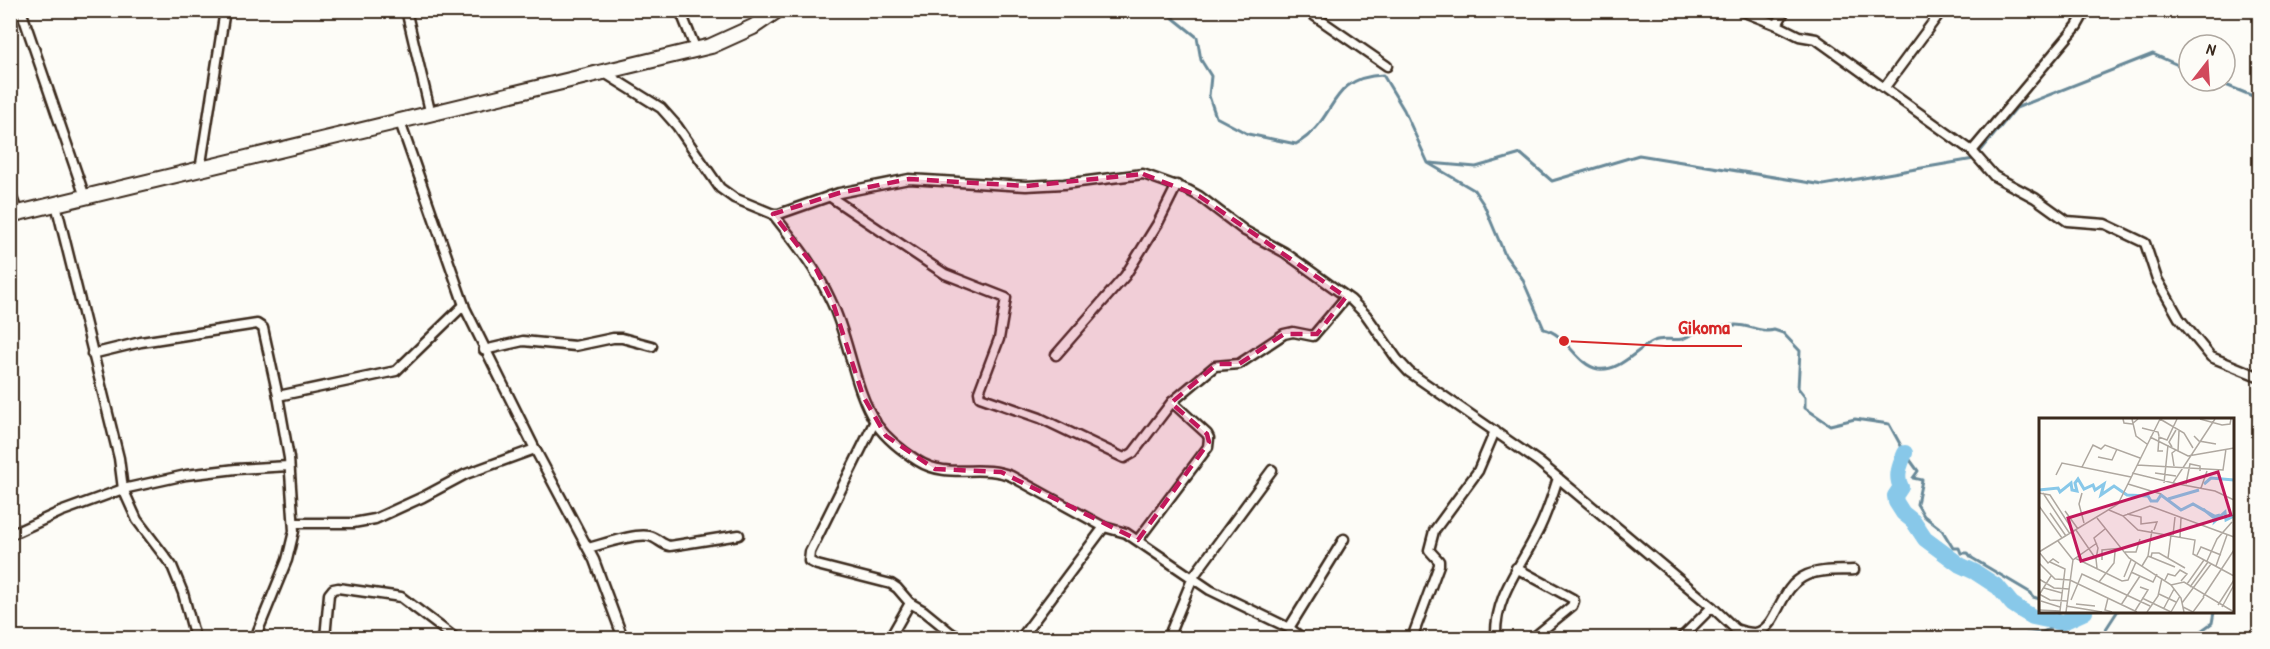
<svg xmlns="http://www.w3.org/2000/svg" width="2270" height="649" viewBox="0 0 2270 649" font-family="'Patrick Hand',sans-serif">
<rect width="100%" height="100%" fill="#fdfcf7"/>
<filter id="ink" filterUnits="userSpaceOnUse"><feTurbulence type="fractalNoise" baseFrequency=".0167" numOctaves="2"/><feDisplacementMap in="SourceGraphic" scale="12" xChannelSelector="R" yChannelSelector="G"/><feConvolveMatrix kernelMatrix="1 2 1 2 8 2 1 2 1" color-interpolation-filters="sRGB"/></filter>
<g filter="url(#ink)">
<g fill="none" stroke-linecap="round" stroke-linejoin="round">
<g stroke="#698998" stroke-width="3">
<path d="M1159,10L1172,17L1197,37L1201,60L1211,76L1209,96L1216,117L1248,134L1296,144C1338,121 1326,77 1383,75L1404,110L1428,163L1474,190L1484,205L1505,255L1522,278L1544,329C1567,334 1576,365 1598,369C1620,372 1636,349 1654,341C1662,337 1673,341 1682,339C1686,338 1690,335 1694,333C1706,329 1722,325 1734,325C1748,324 1762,334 1774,330L1783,333L1800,351L1798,388L1805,397V408L1830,425L1855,419L1889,424L1905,453L1918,471L1913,478L1922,480L1917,504L1924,516L1942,530L1953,548H1959L1961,553H1968L1972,558L2031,593L2033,597L2040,599"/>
<polyline points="2216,81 2260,99"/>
<polyline points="1430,163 1476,167 1521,154 1552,181 1639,155 1823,185 1974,159 2016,108 2153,54 2189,70"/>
<polyline points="2023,638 2026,635 2041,633 2061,623 2057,612"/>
<polyline points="2097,638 2104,632 2117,612"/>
<polyline points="2191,638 2212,623 2214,612"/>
</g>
<path stroke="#88c8e9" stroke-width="16" d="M1905,453C1900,465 1895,476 1901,487L1895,496L1896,502L1903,513L1913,521L1925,539L1960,565L1975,572L1998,587L2012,604L2021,610L2033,617L2061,623L2085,612"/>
<g stroke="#3b2a1e" stroke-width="13">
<g id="street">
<polyline points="21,10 85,197"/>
<polyline points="406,10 431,115"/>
<polyline points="680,10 696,50"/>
<polyline points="1306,10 1387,66"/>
<polyline points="1739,10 1777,25 1799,36 1816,39 1972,151 1994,176 2035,198 2067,221 2105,224 2145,243 2157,279 2179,318 2211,357 2260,377"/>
<polyline points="1777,25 1785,10"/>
<polyline points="603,72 661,108 677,126 720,188 734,198 773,214 779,214 839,193 909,179 1026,186 1064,184 1143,174 1188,190 1199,196 1245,231 1284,252 1351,300 1366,315 1397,359 1409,372 1539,462 1712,607 1745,638"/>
<polyline points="1885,87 1942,10"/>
<polyline points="400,122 465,308 535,449 594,560 623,638"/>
<polyline points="1972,151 2077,26 2086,10"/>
<polyline points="200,170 225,10"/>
<polyline points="10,193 18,213"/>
<polyline points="829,196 945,274 1006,298 999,339 979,392 980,397 1040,418 1124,458 1133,453 1172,402 1207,434 1209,438 1208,447 1138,540"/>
<polyline points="56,204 119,458 123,489 137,520 172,566 183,593 195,638"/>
<path d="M773,214C795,242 816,268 831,301C850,340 853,388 877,425C887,439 904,452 918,461C948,480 981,463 1011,476L1104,527L1126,533L1210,590L1289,628L1302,638"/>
<polyline points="484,350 523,341 575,346 613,338 622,338 652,346"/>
<polyline points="92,354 141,342 257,324 263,328 278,396"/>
<polyline points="1056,355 1125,276 1158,223 1177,185"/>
<polyline points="1172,402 1215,366 1239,364 1284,334 1293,332 1313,336 1346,297"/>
<polyline points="875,421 810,552 809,561 817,565 891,584 897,588 910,603 924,611 951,633 948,638"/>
<polyline points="295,523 353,523 375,519 423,497 466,474 535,449"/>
<polyline points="10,535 60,512 123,489 186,475 236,469 289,466"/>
<path d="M588,548C604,544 635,533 649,536C658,538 662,545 670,546L739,535"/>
<polyline points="1516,568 1573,599 1574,601 1572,606 1533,638"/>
<polyline points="1289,628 1344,539"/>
<path d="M1735,629C1742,631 1752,635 1759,632C1779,623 1779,587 1807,575C1821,569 1839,571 1854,570"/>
<polyline points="951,633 961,638"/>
<polyline points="255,638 287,560 294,531 289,458 278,396 396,371 464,305"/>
<polyline points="325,638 329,594 333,589 338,588 401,597 455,638"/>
<polyline points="890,638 910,603"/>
<polyline points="1021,638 1104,527"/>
<polyline points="1168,638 1193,577 1272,470"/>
<polyline points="1412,638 1439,565 1439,561 1429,550 1434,531 1478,471 1495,431"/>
<path d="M1496,638C1494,598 1519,569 1536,535C1546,517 1552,497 1558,478"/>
<polyline points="1681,638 1712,607"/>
</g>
</g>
<g stroke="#3b2a1e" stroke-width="18">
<polyline id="primary" points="10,215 711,46 753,27 778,10"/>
</g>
<use href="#street" stroke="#fdfcf7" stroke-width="8"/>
<use href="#primary" stroke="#fdfcf7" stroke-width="14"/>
</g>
</g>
<path fill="#c2185b" fill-opacity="0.2" stroke="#c2185b" stroke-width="4.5" stroke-dasharray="12 8" stroke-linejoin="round" d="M1143,174L1199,196L1346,297L1317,334H1284L1239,364H1217L1171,403L1207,434L1209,442L1138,540L1001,472L935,469L886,436L863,396L833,303L816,269L773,214L839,193L909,179L1026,186Z"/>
<g transform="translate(2039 418)">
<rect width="195" height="195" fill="#fdfcf7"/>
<path fill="none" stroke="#88c8e9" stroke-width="3" d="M165,66L172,60L195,62M0,72L19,70L21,74L32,65L33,72L38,73L36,65L39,61L45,71L54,67L56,72L65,66L62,77L75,68L88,77L109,78L112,83H118L122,77L142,92L154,86L177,99L176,103L186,94L187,102L195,98M129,81L160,72M164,91L174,99L181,97"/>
<path fill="none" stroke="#afa8a0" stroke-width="1.5" d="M84,1L85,5L93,6L99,1M93,1L97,18L108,26M121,1L145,15L154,30M161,1L183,7L191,6L192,1M103,10L119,14L120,18M155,18L160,23L177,26M111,19L149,38L195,30M133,29L130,24L137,12M124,33H119L120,19L128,22L138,1M139,33L140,13M59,39L73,42L78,31M98,47L184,52L187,31M135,48L133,35L137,32M43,49L54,27L62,31L66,27L101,40M93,55L134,65L176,1M116,55L137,58M17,57L23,45L92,59M125,65L129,27M134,65L176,73L195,82M89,66L122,76M147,66L151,46L161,48V53M162,70L168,53M0,75L11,77L35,114M4,75L31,116M43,75L40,86L45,105M0,88L23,120M70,92L84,98L111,88L195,119M26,93L39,111M11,95L27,118M88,96L102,99V106L118,104L115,112M84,98L99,112L156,122L154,136L195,158M58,100L90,140L132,167L145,164L195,194M37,112L57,141L58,150M134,117L136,99M141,119L142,100M19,123L34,142M0,134L9,145L14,141L20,145M0,134L79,86L121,1M86,134H97L101,121M158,137L162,129L182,137M109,138L113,112M112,139L113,135H120L146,150M36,140L83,163L89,162L97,144M129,140L132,117M57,141L59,130L55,120L66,111M63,142V132L84,130M168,143L178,121L193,104M0,145L16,161L31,162L98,194M103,148L109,138L136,149M177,148L188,117M92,154L114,164L118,156M85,159L92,142M0,161L15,170L30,171M126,162L129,156L136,158L141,152L148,156L142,163M60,164L111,188M148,166L165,142M132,167L142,180L145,194M151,169L169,144M5,170L23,175M0,176L11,182L28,183M120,176L137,184M0,177L12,158M164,179L195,132M69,180L66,192L73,194M103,180L132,194M32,182L43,156L60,164L75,145L76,134M2,183L21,189M143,185L172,146M37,186L56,188M82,187L101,158M179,187L195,162M27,188L63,194M144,189L154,194L165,179M183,189L195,167M125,190L135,171M0,192L21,193L26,151L11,144M96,193L109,172L101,169M27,194L34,142L58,125M108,194L119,178L123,160M132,194L141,178"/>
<path fill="#c2185b" fill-opacity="0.15" stroke="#c2185b" stroke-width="3" d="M179,54L192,97L42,143L29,100Z"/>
<rect width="195" height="195" fill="none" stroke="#3b2a1e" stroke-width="3"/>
</g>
<path fill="none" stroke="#d62828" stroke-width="2" d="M1564 341L1666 346H1742"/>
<circle fill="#d62828" stroke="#fdfcf7" stroke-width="2" cx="1564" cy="341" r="6"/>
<g font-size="20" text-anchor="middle" font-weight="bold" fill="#d62828" stroke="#fdfcf7" stroke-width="4.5" stroke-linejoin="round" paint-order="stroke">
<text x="1704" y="334">Gikoma</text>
</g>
<rect width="2270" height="649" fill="none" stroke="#fdfcf7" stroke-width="36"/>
<rect x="18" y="18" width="2234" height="613" fill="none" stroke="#3b2a1e" stroke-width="2" filter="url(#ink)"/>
<g transform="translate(2207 63) rotate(17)"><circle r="28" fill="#fdfcf7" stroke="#afa8a0" stroke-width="1.5"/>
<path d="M0-4.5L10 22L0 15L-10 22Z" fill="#d1495b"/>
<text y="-9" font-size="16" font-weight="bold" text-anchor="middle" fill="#3b2a1e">N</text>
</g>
</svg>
